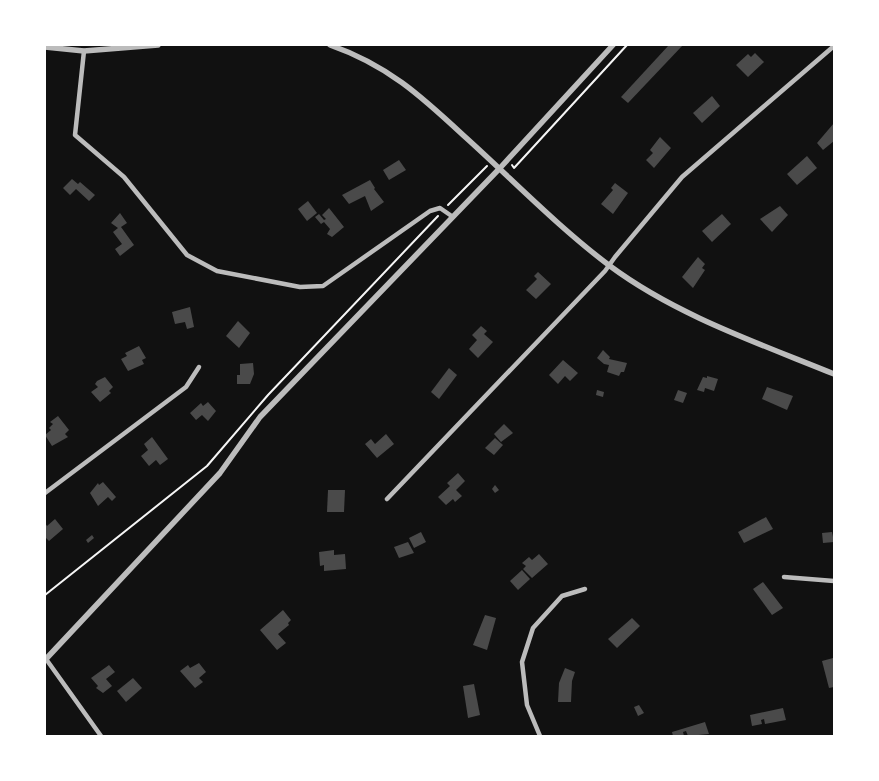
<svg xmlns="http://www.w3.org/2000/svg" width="879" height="781" viewBox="0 0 879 781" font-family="Karla,sans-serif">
<rect width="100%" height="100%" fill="#111"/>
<g fill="#4a4a4a">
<polygon points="669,45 683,45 628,103 621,97"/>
<polygon points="755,53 764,62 748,77 736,65 748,54 751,57"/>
<polygon points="712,96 720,106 702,123 693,113"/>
<polygon points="834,123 834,141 823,150 817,143"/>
<polygon points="660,137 671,148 654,168 646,160 653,153 650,150"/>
<polygon points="807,156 817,168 797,185 787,174"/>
<polygon points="399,160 406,170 389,180 383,170"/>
<polygon points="72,179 78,184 80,182 95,195 89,201 76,189 70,195 63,188"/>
<polygon points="370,180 375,188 374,189 384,202 371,211 365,196 349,204 342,195"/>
<polygon points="615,183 628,193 613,214 601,204 613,190 611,188"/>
<polygon points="308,201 317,213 307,221 298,209"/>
<polygon points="780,206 788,215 772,232 760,219"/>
<polygon points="329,208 344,227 332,237 327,234 330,229 324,222 321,224 315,217 319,214 324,220 326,219 322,215"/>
<polygon points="120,213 127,223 121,227 134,245 120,256 115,249 122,244 113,232 118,228 111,223"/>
<polygon points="722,214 731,224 712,242 702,231"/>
<polygon points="698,257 705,264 702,268 705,270 693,288 682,277"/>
<polygon points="538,272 551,284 536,299 526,290 537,279 534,276"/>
<polygon points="190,307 194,327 187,329 185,322 175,324 172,312"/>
<polygon points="238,321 250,333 239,348 226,336"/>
<polygon points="481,326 487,331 484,334 493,342 478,358 469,349 477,340 472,335"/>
<polygon points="139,346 146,358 142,360 144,364 128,371 121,359 127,356 125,353"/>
<polygon points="603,350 610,357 609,359 627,363 624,372 621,372 619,376 607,372 609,365 604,364 597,358"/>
<polygon points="563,360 578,373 570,381 565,376 558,384 549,375"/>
<polygon points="253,363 254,374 250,384 237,384 237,375 240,375 240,364"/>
<polygon points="449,368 457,375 439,399 431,392"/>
<polygon points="707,376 718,379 714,391 705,388 704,392 697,390 703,377 707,378"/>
<polygon points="105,377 113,387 109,391 111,393 100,402 91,392 98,387 95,384 97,381"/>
<polygon points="767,387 793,396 787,410 762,399"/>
<polygon points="597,390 604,392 603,397 596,395"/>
<polygon points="678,390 687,393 683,403 674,400"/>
<polygon points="208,402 216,411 208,421 202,415 196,420 190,413 201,403 203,406"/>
<polygon points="58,416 69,430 65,434 68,437 52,446 45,435 51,430 49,428 53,424 50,422"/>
<polygon points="504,424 513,433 501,442 494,434"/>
<polygon points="386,434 394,444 377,458 365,444 371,439 375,444"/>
<polygon points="152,437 168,459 160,465 156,460 149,466 141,456 148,450 144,444"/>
<polygon points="495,438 503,445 494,455 485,448"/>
<polygon points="458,473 465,481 456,490 462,496 455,502 453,499 446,505 438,497 450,486 447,483"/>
<polygon points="103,482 116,497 112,501 108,497 98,506 90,493 98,483 99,485"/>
<polygon points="495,485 499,490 495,493 492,489"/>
<polygon points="328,490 345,490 344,512 327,512"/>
<polygon points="766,517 773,529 744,543 738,532"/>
<polygon points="55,519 63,529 49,541 45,537 45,523 47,526"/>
<polygon points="421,532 426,542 414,548 409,538"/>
<polygon points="832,532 834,542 823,543 822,533"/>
<polygon points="92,535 94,538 88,543 86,540"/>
<polygon points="408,542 414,553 399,558 394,547"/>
<polygon points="334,550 334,555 345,554 346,569 324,571 324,565 320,566 319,552"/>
<polygon points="539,554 548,564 532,578 523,569 526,566 522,563 529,557 532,560"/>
<polygon points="522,570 530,579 518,590 510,581"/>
<polygon points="763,582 783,608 772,615 753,589"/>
<polygon points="283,610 291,620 288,623 289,625 278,634 286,643 277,650 260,630"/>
<polygon points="485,615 496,618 487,650 473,645"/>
<polygon points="632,618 640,626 617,648 608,639"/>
<polygon points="833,658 834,687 829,688 822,661"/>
<polygon points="199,663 206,672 199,678 203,682 195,688 180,671 188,665 190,668"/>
<polygon points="109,665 115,672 106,679 112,686 103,693 96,688 98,686 91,678"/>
<polygon points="565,668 575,672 572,681 571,702 558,702 559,683"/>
<polygon points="133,678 142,688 126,702 117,691"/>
<polygon points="474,684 480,715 468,718 463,686"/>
<polygon points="639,705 644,713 638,716 634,707"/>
<polygon points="783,708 786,720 765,724 764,719 761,720 762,724 752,726 750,715"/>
<polygon points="705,722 709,734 688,736 686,731 683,732 684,736 673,736 672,732"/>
</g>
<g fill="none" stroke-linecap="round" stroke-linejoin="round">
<g stroke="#f5f5f5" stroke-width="2">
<polyline points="512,165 514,168 627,45"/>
<polyline points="448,205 487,166"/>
<polyline points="45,595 207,466 268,395 438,216"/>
</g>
<g stroke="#bcbcbc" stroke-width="4.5">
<polyline points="84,51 75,135 124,177 187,255 217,271 300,287 323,286 430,211 440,208 453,217"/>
<polyline points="45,493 186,387 199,367"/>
<polyline points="387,499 605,271 615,257 682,177 834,46"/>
<polyline points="784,577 834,581"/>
<polyline points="46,659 101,736"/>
<polyline points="540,736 527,705 522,662 533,628 562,596 585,589"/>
</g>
<g stroke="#bcbcbc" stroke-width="5.5">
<path d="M330,45C387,65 420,95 463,135C512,179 558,227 610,266C676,315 758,343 834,374"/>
<polyline points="45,47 84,51 158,45"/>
<polyline points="45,660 220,473 260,417 500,168 613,45"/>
</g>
</g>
<rect width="879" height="781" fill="none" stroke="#ffffff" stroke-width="92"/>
</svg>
